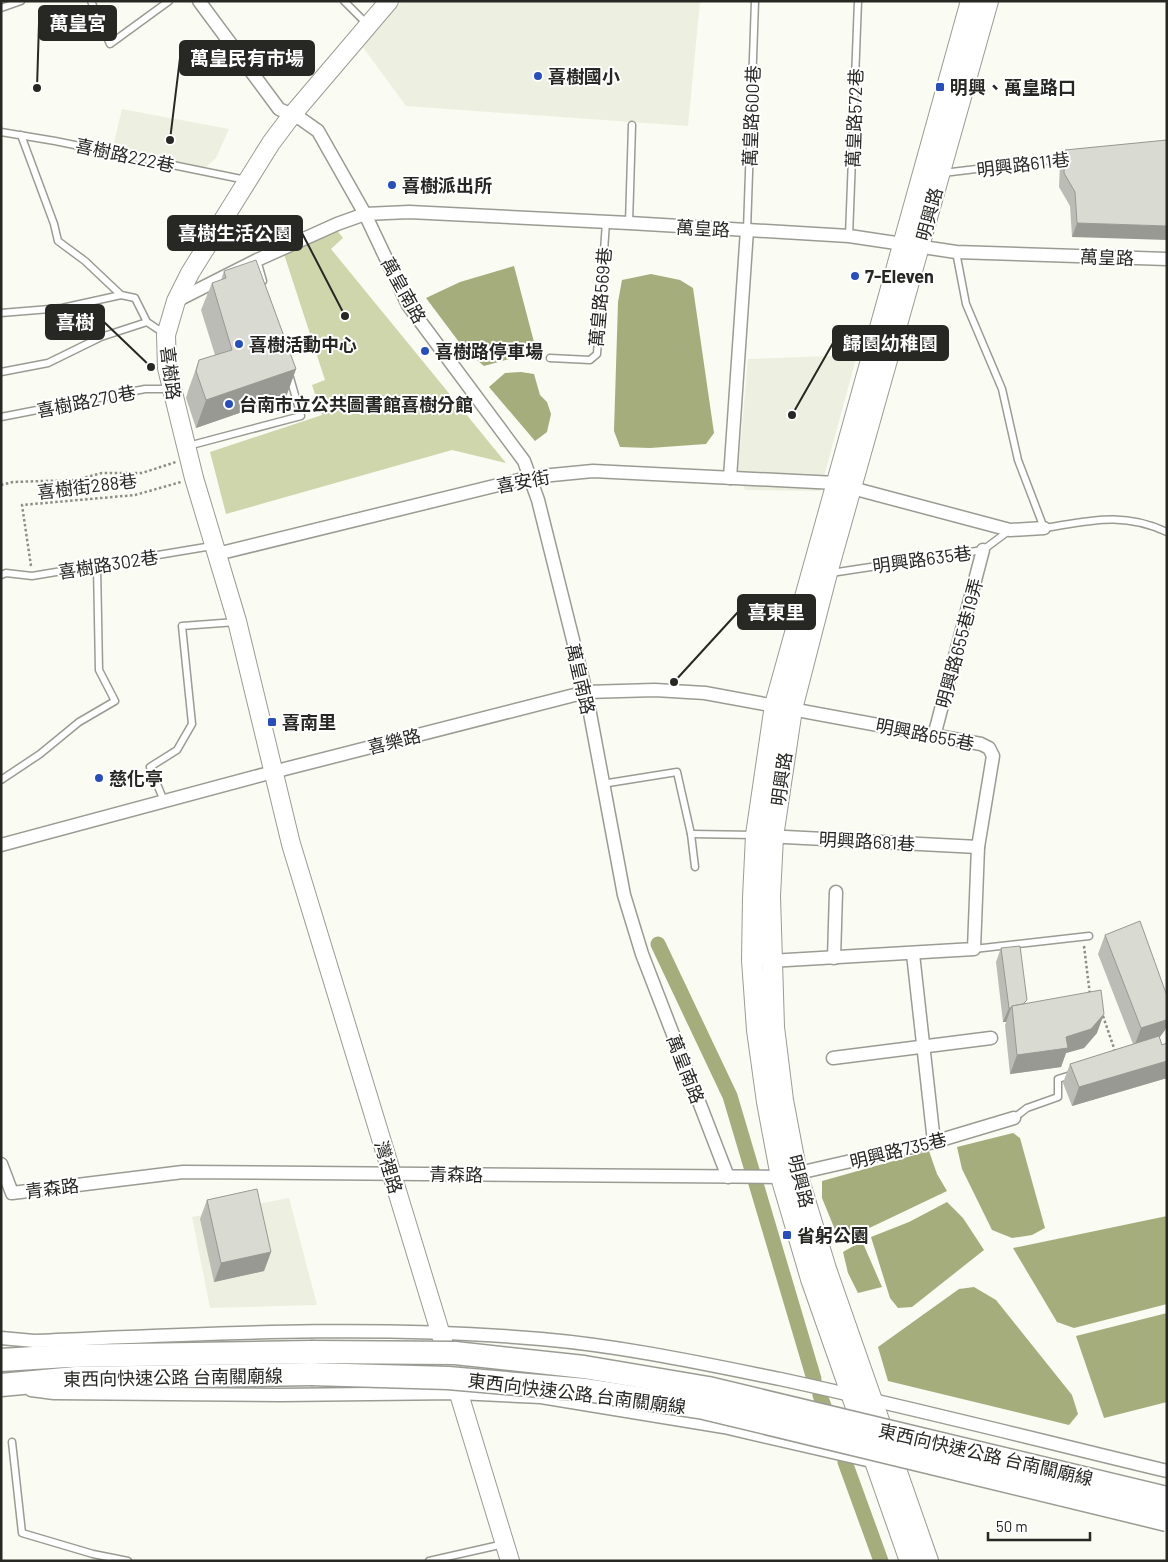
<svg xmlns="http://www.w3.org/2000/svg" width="1168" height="1562" viewBox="0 0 1168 1562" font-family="Barlow,'Noto Sans TC',sans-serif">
<rect width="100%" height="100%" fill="#fafbf2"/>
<g fill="#edf0e0">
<polygon points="402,1 700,1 688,126 406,106 362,46"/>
<polygon points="122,109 229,129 216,158 205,168 112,151"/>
<polygon points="857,355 820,491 745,490 738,471 748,359"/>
<polygon points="289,1198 317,1305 210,1308 192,1217"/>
</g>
<polygon fill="#cfd6ac" points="336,229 343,238 331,249 506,463 452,450 226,514 210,452 322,415 312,385 325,380 283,251"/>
<g fill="#a6ad7d">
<polygon points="514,266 534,342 526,346 523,355 484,366 465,350 426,298 460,282"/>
<polygon points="651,274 680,280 693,288 714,433 706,444 650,448 620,447 614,431 618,302 622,280"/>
<polygon points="521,372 534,374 540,395 547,402 551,414 547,432 535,441 489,387 505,373"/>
<polygon points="1013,1133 1020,1138 1045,1228 1032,1235 1012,1238 992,1230 962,1169 957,1147"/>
<polygon points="929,1151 937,1174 947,1191 840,1242 822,1198 822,1181"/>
<polygon points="947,1202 963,1218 984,1250 912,1307 898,1308 890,1298 871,1237 909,1222"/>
<polygon points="1167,1216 1167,1304 1074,1328 1057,1322 1013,1248"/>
<polygon points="862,1241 882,1287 858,1293 848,1273 843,1252"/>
<polygon points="974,1287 996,1300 1072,1395 1078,1414 1069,1425 888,1381 878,1347 959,1289"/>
<polygon points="1167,1313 1167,1402 1104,1418 1076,1336"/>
</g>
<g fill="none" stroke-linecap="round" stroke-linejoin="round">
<g stroke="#a6ad7d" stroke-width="15">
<polyline points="658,944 730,1096 814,1379"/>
<polyline points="820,1395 830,1423"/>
<polyline points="845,1462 881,1561"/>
</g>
<g stroke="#9a9c94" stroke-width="9">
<g id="lane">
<polyline points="91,1 110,44 169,1"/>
<polyline points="344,1 367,24"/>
<polyline points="1,8 21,1"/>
<polyline points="1,132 55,141 246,180"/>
<polyline points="21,135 54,224 58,241 85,261 121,295 135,298 147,322 165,334"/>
<polyline points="943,173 1069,158"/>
<polyline points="629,223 632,125"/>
<polyline points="747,230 755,1"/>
<polyline points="849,236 858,1"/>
<path d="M956,252L966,304L1002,389L1018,460L1044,528C1089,521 1123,511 1167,532"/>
<polyline points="257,260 263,281"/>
<polyline points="1,313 62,308 121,295"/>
<polyline points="550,358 590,360 597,354 606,222"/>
<polyline points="1,372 48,363 101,337 147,322"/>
<polyline points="1,417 145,389 170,389"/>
<polyline points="188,446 301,416 289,374"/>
<polyline points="831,573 983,550 1010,530"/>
<polyline points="1,575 6,573 32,576 212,546"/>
<polyline points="1,780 40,754 79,722 115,701 99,670 97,566"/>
<polyline points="602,784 677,772 691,834 695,867"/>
<polyline points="164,801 150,767 177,750 192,724 182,626 236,622"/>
<polyline points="691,834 755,835"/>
<polyline points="974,949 1089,936"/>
<polyline points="1014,1118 1027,1108 1058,1097 1058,1079 1074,1074"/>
<polyline points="12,1442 22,1533 93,1554 128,1561"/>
<polyline points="429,1561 504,1544"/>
</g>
</g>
<g stroke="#9a9c94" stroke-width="15">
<g id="street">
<polyline points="199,1 279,109 301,119 318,131 365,214 408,305 524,461 538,500 586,692 624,895 642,954 728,1177"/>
<polyline points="176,301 257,260 337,224 365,214 409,212 629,223 849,236 956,252 1167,259"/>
<polyline points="730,478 747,230"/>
<polyline points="852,488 1010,530 1044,528"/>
<polyline points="217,554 531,477 593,471 836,483"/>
<polyline points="934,736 983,550"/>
<polyline points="766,836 978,847"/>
<polyline points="1,845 273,772 586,692 655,690 705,693 981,744 989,748 993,756 978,847 974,949 770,961"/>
<polyline points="913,954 934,1142"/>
<polyline points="834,958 836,892"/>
<polyline points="833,1058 991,1038"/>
<polyline points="1,1164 12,1193 183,1172 781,1177 934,1142 1014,1118"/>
<path d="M1,1338L34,1341C203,1334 372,1324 541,1339C622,1346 701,1363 780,1379C909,1407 1038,1440 1167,1471"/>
<polyline points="31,1390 54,1393 281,1395 458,1393 541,1397 724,1427 880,1463"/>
</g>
</g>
<g stroke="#9a9c94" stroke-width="20">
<polyline id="secondary" points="389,1 292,115 271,143 190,273 176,301 166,335 167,368 194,478 237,621 291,844 510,1561"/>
</g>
<g stroke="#9a9c94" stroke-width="22">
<g id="primary">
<polyline points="910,1561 811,1279 781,1177 767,1102 757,1030 752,960 753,898 756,835 775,705 971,1"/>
<polyline points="928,1561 826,1269 797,1174 783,1100 774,1027 770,896 773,837 792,709 827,573 988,1"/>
</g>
</g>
<g stroke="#9a9c94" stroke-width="25">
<g id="highway">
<polyline points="1,1360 67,1356 311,1352"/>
<polyline points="1,1385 76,1378 311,1374"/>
</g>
</g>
<g stroke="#8d8e87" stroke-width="2.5" stroke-dasharray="2.5 2.5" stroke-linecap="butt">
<polyline points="1,485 13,482 75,480 102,473 142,473 176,462"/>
<polyline points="31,566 22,505 135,495 181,482"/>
<polyline points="1084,946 1090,995"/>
<polyline points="1103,1016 1115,1051"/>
</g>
<use href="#lane" stroke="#fff" stroke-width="6"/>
<use href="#street" stroke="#fff" stroke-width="12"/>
<use href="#secondary" stroke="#fff" stroke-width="18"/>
<use href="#primary" stroke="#fff" stroke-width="20"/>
<use href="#highway" stroke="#fff" stroke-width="22"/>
<g stroke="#9a9c94" stroke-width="25" stroke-linecap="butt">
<g id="highway-bridge">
<polyline points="311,1352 455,1353 584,1367 708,1388 1167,1498"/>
<polyline points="311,1374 448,1378 586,1390 704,1408 1167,1520"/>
</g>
</g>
<use href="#highway-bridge" stroke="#fff" stroke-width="22"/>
</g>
<g fill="#bbbcb5">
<polygon points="1167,140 1072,237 1070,206 1059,187 1060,164 1065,150"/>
<polygon points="224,271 296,369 286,397 196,428 186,398 189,388 199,360 215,355 201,310 212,283 221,280"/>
<polygon points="1105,935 1165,1030 1159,1038 1162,1045 1167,1043 1167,1078 1072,1106 1063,1083 1070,1064 1133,1044 1098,954"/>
<polygon points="1001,948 1027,1000 1025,1003 1097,1033 1084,1048 1066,1053 1061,1067 1010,1074 1005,1025 1006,1022 1003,1022 996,962"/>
<polygon points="207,1200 271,1252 264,1271 214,1282 200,1219"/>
</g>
<g fill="#989993">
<polygon points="1077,223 1167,226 1167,240 1072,237"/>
<polygon points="296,369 286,397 196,428 206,400"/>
<polygon points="1009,1008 1011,1008 1006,1022 1003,1022"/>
<polygon points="1104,1014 1097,1033 1084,1048 1066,1053 1061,1067 1010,1074 1017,1055 1066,1037"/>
<polygon points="1167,1018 1167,1026 1165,1030 1159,1038 1134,1047 1141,1028"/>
<polygon points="1167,1061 1167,1078 1072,1106 1079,1087"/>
<polygon points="271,1252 264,1271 214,1282 221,1263"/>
</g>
<g fill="#d9dbd2" stroke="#989993">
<polygon points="1167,140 1167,226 1077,223 1075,192 1064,173 1065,150"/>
<polygon points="256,260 296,369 206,400 196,371 199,360 232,350 212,283 226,278 224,271"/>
<polygon points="1140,921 1167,996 1167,1018 1166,1020 1141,1028 1105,935"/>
<polygon points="1020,946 1027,1000 1023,1004 1012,1006 1011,1008 1009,1008 1001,948"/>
<polygon points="1101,990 1104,1014 1091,1029 1066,1037 1068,1048 1017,1055 1012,1006"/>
<polygon points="1159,1036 1162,1045 1167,1043 1167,1061 1079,1087 1070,1064"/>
<polygon points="257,1189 271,1252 221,1263 207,1200"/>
</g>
<g fill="#264ebc" stroke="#fff" stroke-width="2">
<circle cx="538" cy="76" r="5"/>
<rect x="935" y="82" width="10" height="10" rx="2.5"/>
<circle cx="392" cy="185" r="5"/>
<circle cx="855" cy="276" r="5"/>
<circle cx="239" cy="344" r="5"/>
<circle cx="425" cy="351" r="5"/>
<circle cx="229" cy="404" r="5"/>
<rect x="267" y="717" width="10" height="10" rx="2.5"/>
<circle cx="99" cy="778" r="5"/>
<rect x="782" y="1230" width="10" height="10" rx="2.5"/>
</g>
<g text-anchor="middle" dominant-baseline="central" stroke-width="4" stroke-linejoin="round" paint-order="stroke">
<g font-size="18" font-weight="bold" fill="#272824" stroke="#fff" text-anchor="start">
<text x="548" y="76">喜樹國小</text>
<text x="950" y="87">明興、萬皇路口</text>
<text x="402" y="185">喜樹派出所</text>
<text x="865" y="276">7-Eleven</text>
<text x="249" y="344">喜樹活動中心</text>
<text x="435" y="351">喜樹路停車場</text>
<text x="239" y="404">台南市立公共圖書館喜樹分館</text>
<text x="282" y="722">喜南里</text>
<text x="109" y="778">慈化亭</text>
<text x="797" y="1235">省躬公園</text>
</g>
<g font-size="18" fill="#272824" stroke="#fff">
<text transform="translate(751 116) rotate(-88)">萬皇路600巷</text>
<text transform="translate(854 118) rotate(-88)">萬皇路572巷</text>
<text transform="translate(125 155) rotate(12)">喜樹路222巷</text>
<text transform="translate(1023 164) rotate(-7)">明興路611巷</text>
<text transform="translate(929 214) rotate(-75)">明興路</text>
<text transform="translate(703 228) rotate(3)">萬皇路</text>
<text transform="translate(1107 257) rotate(2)">萬皇路</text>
<text transform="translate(404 290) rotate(61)">萬皇南路</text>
<text transform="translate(600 297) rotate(-85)">萬皇路569巷</text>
<text transform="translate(171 373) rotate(83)">喜樹路</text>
<text transform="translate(86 401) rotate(-11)">喜樹路270巷</text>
<text transform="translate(523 481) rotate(-11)">喜安街</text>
<text transform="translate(87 486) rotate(-7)">喜樹街288巷</text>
<text transform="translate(922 559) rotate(-8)">明興路635巷</text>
<text transform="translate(108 564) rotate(-9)">喜樹路302巷</text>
<text transform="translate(959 643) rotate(-75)">明興路655巷19弄</text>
<text transform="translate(581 679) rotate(77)">萬皇南路</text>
<text transform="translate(925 734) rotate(11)">明興路655巷</text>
<text transform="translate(394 741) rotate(-14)">喜樂路</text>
<text transform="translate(781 779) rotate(-82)">明興路</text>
<text transform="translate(867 841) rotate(3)">明興路681巷</text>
<text transform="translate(686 1069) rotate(69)">萬皇南路</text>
<text transform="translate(898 1150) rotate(-14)">明興路735巷</text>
<text transform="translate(389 1167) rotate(73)">灣裡路</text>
<text transform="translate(456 1174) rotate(1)">青森路</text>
<text transform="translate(801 1181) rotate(76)">明興路</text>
<text transform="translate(52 1188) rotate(-7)">青森路</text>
<text transform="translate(173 1377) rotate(-1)">東西向快速公路 台南關廟線</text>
<text transform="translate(577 1393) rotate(7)">東西向快速公路 台南關廟線</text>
<text transform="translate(986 1454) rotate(13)">東西向快速公路 台南關廟線</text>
</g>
</g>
<path fill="none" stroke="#272824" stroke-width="2" d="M37 88L39 23M170 140L180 58M345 316L302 233M151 367L104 322M792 415L833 343M674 682L738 612"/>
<g fill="#272824" stroke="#fff" stroke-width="2">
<circle cx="37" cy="88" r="5"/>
<circle cx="170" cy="140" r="5"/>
<circle cx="345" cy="316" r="5"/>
<circle cx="151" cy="367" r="5"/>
<circle cx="792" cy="415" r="5"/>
<circle cx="674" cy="682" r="5"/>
</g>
<g fill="#272824" stroke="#272824" stroke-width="2">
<rect x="39" y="6" width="77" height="34" rx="5"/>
<rect x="180" y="41" width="134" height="34" rx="5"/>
<rect x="168" y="216" width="134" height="34" rx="5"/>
<rect x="46" y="305" width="58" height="34" rx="5"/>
<rect x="833" y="326" width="115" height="34" rx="5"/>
<rect x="738" y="595" width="77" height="34" rx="5"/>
</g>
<g font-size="19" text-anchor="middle" font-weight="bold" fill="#fff">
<text x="78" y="30">萬皇宮</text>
<text x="247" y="65">萬皇民有市場</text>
<text x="235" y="240">喜樹生活公園</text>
<text x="75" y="329">喜樹</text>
<text x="890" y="350">歸園幼稚園</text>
<text x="776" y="619">喜東里</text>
</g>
<rect width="1168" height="1562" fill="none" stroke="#272824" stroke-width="5"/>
<path d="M988 1532v8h102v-8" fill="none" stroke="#272824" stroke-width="2.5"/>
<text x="996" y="1532" font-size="15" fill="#272824" stroke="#ffffff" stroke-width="4" paint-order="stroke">50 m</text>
</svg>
